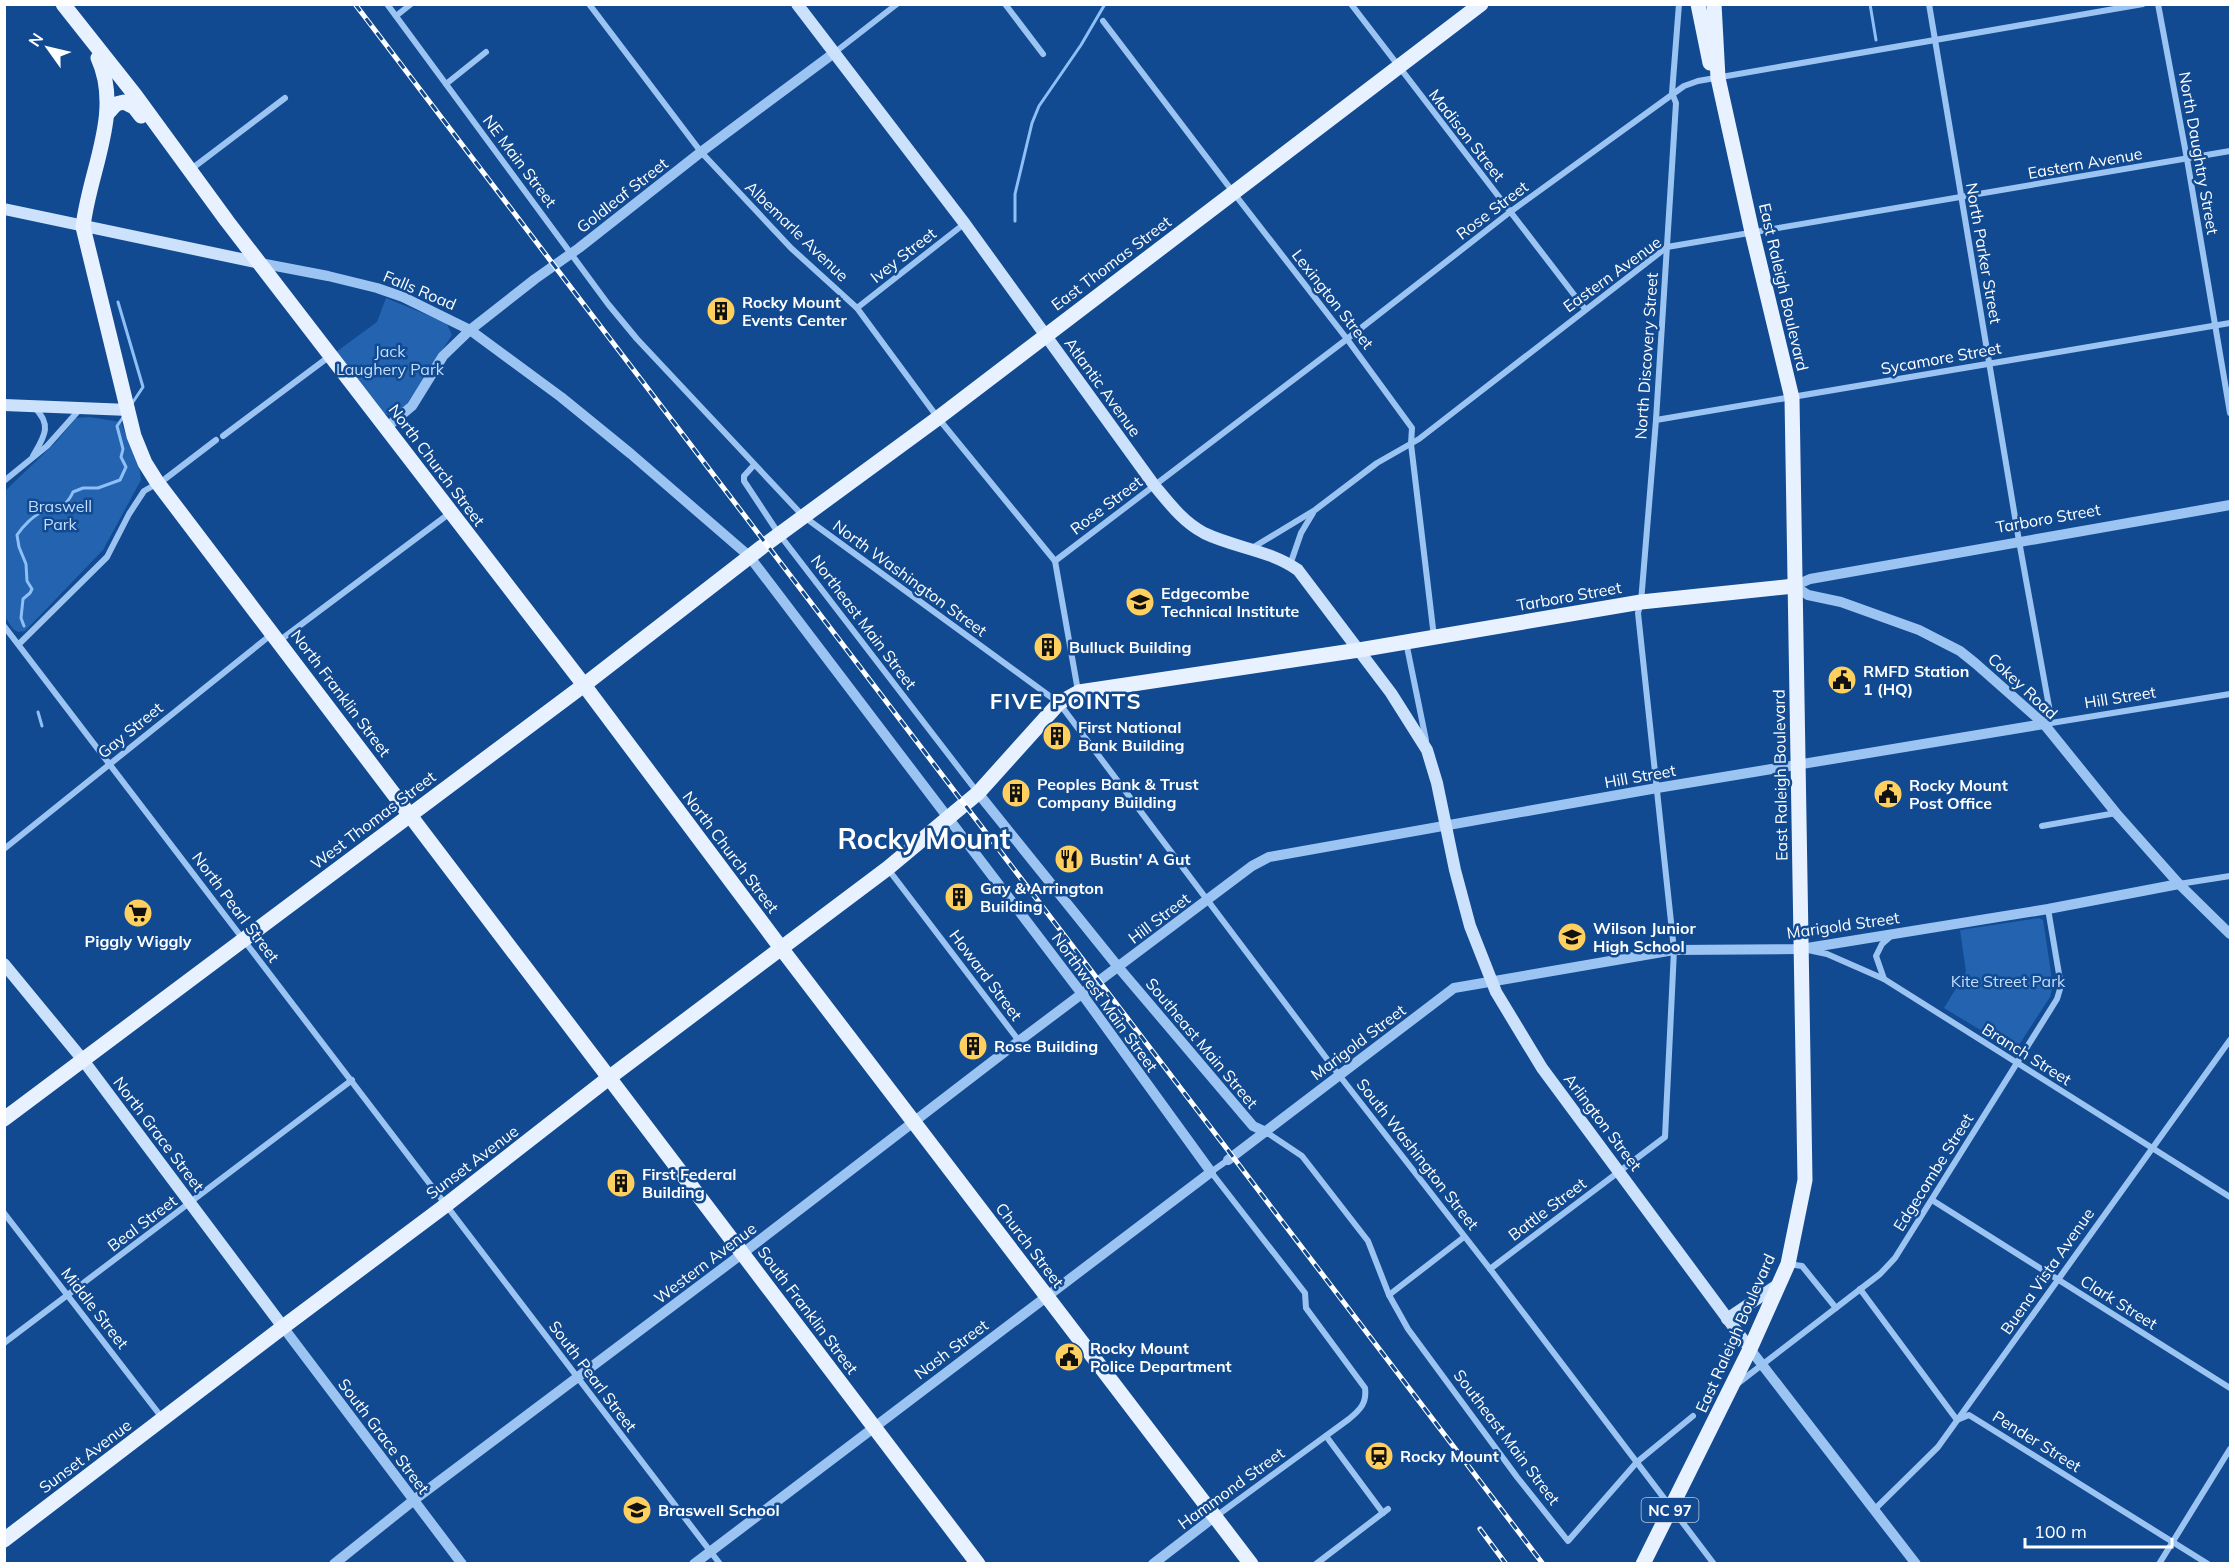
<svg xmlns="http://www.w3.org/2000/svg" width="2235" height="1568" viewBox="0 0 2235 1568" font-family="Mulish,sans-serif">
<rect width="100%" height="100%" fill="#114a91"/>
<g fill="#2363b0">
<polygon points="386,298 442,321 447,324 452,335 406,405 398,412 388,415 383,413 336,352 377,322"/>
<polygon points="89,417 121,422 140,471 141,480 103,550 25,631 18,632 13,629 5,617 5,491 56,442 76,418"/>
<polygon points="2039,918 2043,920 2053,986 2050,997 2015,1051 1944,1008 1966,972 1960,930"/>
</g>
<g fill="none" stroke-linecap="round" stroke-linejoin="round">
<g stroke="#8ebff6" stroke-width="3">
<polyline points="1870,4 1876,40"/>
<polyline points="1015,221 1015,194 1032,123 1039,106 1081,45 1105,4"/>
<polyline points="118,302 143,387 131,405"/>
<path d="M24,626L21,618L23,599L30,593L32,589L27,581L26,564L19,547L17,535C23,526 33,516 42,512C57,505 65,510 73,492L83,488H98L120,480L126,467L121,457L123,449L117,426L124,416"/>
<polyline points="38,712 42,726"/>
</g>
<g stroke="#9cc4f3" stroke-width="6">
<polyline points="387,4 608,304 637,339 803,516 1059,703 1339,1075 1490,1269 1714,1564"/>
<polyline points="589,4 701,152 791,248 857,308 938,418 1055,561"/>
<polyline points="1005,4 1043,54"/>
<polyline points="1351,4 1585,309"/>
<polyline points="1929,4 2019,541 2050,712 2044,724"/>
<polyline points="2158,4 2187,159 2230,413"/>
<polyline points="396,16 411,4"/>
<polyline points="1103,21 1233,192 1347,339 1412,428 1411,444 1434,637"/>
<polyline points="834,53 897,4"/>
<polyline points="446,84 486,52"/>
<polyline points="190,170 285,98"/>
<polyline points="857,308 964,224"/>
<polyline points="1656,420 2230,323"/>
<polyline points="223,436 330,356"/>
<path d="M33,456C44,437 53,425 34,407"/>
<polyline points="754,465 744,476 744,481 779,534 978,793"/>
<polyline points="4,481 47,446 80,409"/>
<polyline points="1252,548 1315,510 1377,463 1419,439 1667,247 2230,151"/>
<polyline points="1290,565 1301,533 1313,513"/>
<polyline points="4,626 720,1564"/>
<polyline points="279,641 450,513"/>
<polyline points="1406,642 1426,740"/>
<polyline points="19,644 107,557 129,514 144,491 165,479 216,440"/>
<polyline points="1078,691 1055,561 1347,339 1510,212 1684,86 1698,81 2143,4"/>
<polyline points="2045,724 2230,694"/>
<polyline points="2042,826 2116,813"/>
<polyline points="4,849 272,634"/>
<polyline points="888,869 1019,1041"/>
<polyline points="2179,884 2230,876"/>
<polyline points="1808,950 1827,954 1884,979 2230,1197"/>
<polyline points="1884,979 1876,956 1882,944 1891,936"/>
<polyline points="1266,1132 1302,1156 1368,1241 1389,1295 1408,1329 1517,1477 1568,1541 1637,1462 1693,1416"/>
<polyline points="1932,1200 2230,1388"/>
<polyline points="4,1213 163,1419"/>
<polyline points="1788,1264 1802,1266 1836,1308"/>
<polyline points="1490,1269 1665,1137 1674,950 1638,613 1641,602 1656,420 1676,103 1672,93 1679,4"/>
<polyline points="1860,1289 1957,1420 1969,1415 2208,1564"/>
<polyline points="1389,1295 1464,1237"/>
<polyline points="4,1343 352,1080"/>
<polyline points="1737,1384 1880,1274 1895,1258 2057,999 2060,989 2060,980 2048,909"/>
<polyline points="1326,1436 1383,1513"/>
<polyline points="1875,1509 1938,1447 2230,1040"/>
<path d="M1215,1517L1349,1419C1360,1410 1367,1403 1365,1388L1306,1308L1305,1293L1211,1172L1228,1160"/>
<polyline points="1316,1564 1388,1509"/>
<polyline points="2159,1564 2230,1449"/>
</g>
<g stroke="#9cc4f3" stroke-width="10">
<polyline points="260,263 328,276 377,288 403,297 470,330 561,397 631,454 749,556 1082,994 1211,1172 694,1564"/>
<polyline points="386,428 412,406 443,356 470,330 535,279 579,248 701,152 834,53"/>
<polyline points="2230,505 1810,579 1794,586 1808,595 1841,602 1919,630 1960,651 1975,663 2044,724 2116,813 2179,884 2230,934"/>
<polyline points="978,793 1119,968 1253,1126 1266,1132"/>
<polyline points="1228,1160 1454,988 1674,950 1801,949 2048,909 2179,884"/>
<polyline points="283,1327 462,1564"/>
<polyline points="1750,1349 1916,1564"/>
<polyline points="334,1564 414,1500 743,1253 1019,1041 1252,866 1269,857 1657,788 2044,724"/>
<polyline points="1153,1564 1214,1517"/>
</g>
<g stroke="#cbe1fc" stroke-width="12">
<path d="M797,4L965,224L1154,485C1169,503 1183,522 1204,533C1235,548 1270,550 1298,570L1391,693L1427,750L1437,783L1455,870L1470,926L1496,992L1542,1068L1750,1349"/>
<polyline points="4,209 260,263"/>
<polyline points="4,405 129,410"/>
<polyline points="4,964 83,1060 283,1327"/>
<polyline points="1727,1319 1779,1284"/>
</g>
<g stroke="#e8f1ff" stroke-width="15">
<polyline points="63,4 135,95 227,221 584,685 781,948 1251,1564"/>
<polyline points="1698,4 1710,63"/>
<path d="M98,58C123,113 89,171 83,227L134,436L145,463L157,482L978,1564"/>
<polyline points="107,114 116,104 124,102 134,107 141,116"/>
<polyline points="4,1119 584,685 762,547 938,418 1481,4"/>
<polyline points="4,1540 283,1327 446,1205 610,1077 888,868 978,793 1059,703 1079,692 1359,650 1641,602 1794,586"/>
<polyline points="1643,1564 1750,1349 1788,1264 1805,1180 1792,398 1752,232 1718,78 1714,4"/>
</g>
<g stroke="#fff" stroke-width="5">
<g id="rail">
<polyline points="355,4 1543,1564"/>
<polyline points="1480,1529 1506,1564"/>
</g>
</g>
<use href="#rail" stroke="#114a91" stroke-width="3" stroke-dasharray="9" stroke-linecap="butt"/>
</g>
<defs>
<g id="building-disc" transform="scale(1.5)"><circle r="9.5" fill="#ffd05e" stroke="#114a91"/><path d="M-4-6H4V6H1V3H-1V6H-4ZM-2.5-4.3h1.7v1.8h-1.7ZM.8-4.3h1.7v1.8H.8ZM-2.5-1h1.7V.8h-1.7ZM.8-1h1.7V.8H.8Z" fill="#111"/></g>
<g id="school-disc" transform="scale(1.5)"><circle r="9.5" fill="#ffd05e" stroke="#114a91"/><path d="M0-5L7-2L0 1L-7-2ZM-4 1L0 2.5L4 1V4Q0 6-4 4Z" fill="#111"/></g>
<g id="civic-disc" transform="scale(1.5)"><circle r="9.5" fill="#ffd05e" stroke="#114a91"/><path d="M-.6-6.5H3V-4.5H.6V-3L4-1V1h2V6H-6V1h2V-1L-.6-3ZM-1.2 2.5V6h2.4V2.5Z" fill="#111"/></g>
<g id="restaurant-disc" transform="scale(1.5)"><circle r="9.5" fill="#ffd05e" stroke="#114a91"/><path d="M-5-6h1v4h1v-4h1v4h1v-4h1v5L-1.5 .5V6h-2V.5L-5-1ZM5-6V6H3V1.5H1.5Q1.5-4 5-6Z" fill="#111"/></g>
<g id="supermarket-disc" transform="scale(1.5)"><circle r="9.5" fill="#ffd05e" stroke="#114a91"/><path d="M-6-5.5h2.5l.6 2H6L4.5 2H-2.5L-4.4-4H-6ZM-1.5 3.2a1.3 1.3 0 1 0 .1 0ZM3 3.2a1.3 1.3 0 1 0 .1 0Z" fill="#111"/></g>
<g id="station-disc" transform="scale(1.5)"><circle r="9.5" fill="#ffd05e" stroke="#114a91"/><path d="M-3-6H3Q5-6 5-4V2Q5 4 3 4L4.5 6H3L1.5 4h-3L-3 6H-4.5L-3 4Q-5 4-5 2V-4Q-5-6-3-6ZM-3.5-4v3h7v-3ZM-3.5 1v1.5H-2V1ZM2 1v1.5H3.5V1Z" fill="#111"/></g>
</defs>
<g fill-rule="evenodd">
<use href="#building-disc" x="721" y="311"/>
<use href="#school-disc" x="1140" y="602"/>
<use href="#building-disc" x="1048" y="647"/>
<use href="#civic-disc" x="1842" y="680"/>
<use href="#building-disc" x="1057" y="736"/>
<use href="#building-disc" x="1016" y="793"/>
<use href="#civic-disc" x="1888" y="794"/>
<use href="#restaurant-disc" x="1069" y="859"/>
<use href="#building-disc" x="959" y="897"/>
<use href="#supermarket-disc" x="138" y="913"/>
<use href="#school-disc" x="1572" y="937"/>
<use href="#building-disc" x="973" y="1046"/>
<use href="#building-disc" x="621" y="1183"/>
<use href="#civic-disc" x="1069" y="1357"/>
<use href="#station-disc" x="1379" y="1456"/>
<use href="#school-disc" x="637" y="1510"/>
</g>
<g text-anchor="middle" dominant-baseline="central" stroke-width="5" stroke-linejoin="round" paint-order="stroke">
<rect fill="#114a91" stroke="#b8c9de" stroke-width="1.5" x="1641.5" y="1498" width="57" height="24" rx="4.5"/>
<g font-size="15" font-weight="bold" fill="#fff">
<text x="1670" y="1510">NC 97</text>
</g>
<g font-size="16" fill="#fff" stroke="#114a91">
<text transform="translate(1467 135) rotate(52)">Madison Street</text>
<text transform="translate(2199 153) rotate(80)">North Daughtry Street</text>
<text transform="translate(520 161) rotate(53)">NE Main Street</text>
<text transform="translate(2085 163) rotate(-10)">Eastern Avenue</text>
<text transform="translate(622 195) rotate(-38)">Goldleaf Street</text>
<text transform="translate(1492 210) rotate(-37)">Rose Street</text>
<text transform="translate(797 231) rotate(44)">Albemarle Avenue</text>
<text transform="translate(1984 253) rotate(80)">North Parker Street</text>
<text transform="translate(903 255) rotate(-38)">Ivey Street</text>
<text transform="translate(1111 263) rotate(-37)">East Thomas Street</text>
<text transform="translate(1612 274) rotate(-36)">Eastern Avenue</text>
<text transform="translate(1784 287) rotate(77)">East Raleigh Boulevard</text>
<text transform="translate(420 290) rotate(23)">Falls Road</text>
<text transform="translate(1333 299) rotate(52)">Lexington Street</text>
<text transform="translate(1646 356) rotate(-86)">North Discovery Street</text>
<text transform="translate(1941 358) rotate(-10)">Sycamore Street</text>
<text transform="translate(1103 387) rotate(54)">Atlantic Avenue</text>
<text transform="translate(437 465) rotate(53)">North Church Street</text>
<text transform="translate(1106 505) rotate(-37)">Rose Street</text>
<text transform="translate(2048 518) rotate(-10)">Tarboro Street</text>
<text transform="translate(910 578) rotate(36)">North Washington Street</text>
<text transform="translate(1569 596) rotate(-10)">Tarboro Street</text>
<text transform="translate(864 622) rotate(53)">Northeast Main Street</text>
<text transform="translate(2023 686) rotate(43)">Cokey Road</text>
<text transform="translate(341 693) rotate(53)">North Franklin Street</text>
<text transform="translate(2120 697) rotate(-9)">Hill Street</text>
<text transform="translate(130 730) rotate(-39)">Gay Street</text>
<text transform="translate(1780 775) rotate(-91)">East Raleigh Boulevard</text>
<text transform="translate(1640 776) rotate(-10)">Hill Street</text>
<text transform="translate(373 820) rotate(-37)">West Thomas Street</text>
<text transform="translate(731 852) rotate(53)">North Church Street</text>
<text transform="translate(236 907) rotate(53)">North Pearl Street</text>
<text transform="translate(1159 918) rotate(-37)">Hill Street</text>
<text transform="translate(1843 925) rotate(-8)">Marigold Street</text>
<text transform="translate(986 975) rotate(53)">Howard Street</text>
<text transform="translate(1105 1002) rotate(54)">Northwest Main Street</text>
<text transform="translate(1358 1042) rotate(-37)">Marigold Street</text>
<text transform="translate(1202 1043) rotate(50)">Southeast Main Street</text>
<text transform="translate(2027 1054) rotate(32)">Branch Street</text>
<text transform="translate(1603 1122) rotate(53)">Arlington Street</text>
<text transform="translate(159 1134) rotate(53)">North Grace Street</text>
<text transform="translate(1418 1154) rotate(52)">South Washington Street</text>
<text transform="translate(472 1162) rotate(-37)">Sunset Avenue</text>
<text transform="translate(1933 1172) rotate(-58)">Edgecombe Street</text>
<text transform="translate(1547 1209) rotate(-37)">Battle Street</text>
<text transform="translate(142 1223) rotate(-37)">Beal Street</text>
<text transform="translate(1030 1245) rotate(53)">Church Street</text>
<text transform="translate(705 1263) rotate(-37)">Western Avenue</text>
<text transform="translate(2047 1271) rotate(-55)">Buena Vista Avenue</text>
<text transform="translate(2119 1302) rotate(32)">Clark Street</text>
<text transform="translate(95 1308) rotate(52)">Middle Street</text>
<text transform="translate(808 1310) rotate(53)">South Franklin Street</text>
<text transform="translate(1735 1333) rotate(-66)">East Raleigh Boulevard</text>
<text transform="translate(951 1349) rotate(-37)">Nash Street</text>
<text transform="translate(593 1376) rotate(53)">South Pearl Street</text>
<text transform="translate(384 1436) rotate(53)">South Grace Street</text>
<text transform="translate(1507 1437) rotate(53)">Southeast Main Street</text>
<text transform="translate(2037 1441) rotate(32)">Pender Street</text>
<text transform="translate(85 1456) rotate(-37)">Sunset Avenue</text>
<text transform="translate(1231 1488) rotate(-36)">Hammond Street</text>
</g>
<g font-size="16" font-weight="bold" fill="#fff" stroke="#114a91" text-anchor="start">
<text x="742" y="302">Rocky Mount<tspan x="742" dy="18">Events Center</tspan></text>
<text x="1161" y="593">Edgecombe<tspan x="1161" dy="18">Technical Institute</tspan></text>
<text x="1069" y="647">Bulluck Building</text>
<text x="1863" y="671">RMFD Station<tspan x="1863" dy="18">1 (HQ)</tspan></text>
<text x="1078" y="727">First National<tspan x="1078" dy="18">Bank Building</tspan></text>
<text x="1037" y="784">Peoples Bank &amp; Trust<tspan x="1037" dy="18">Company Building</tspan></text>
<text x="1909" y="785">Rocky Mount<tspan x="1909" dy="18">Post Office</tspan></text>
<text x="1090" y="859">Bustin' A Gut</text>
<text x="980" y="888">Gay &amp; Arrington<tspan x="980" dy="18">Building</tspan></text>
<text x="1593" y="928">Wilson Junior<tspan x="1593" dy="18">High School</tspan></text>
<text x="138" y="941" text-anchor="middle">Piggly Wiggly</text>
<text x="994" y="1046">Rose Building</text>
<text x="642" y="1174">First Federal<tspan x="642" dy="18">Building</tspan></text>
<text x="1090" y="1348">Rocky Mount<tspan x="1090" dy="18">Police Department</tspan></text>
<text x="1400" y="1456">Rocky Mount</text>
<text x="658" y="1510">Braswell School</text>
</g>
<g font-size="16" fill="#c4defd" stroke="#114a91">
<text x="390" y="351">Jack<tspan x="390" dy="18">Laughery Park</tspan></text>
<text x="60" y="506">Braswell<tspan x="60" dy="18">Park</tspan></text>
<text x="2008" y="981">Kite Street Park</text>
</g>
<g font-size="22" font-weight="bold" letter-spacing="1.5" fill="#fff" stroke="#114a91">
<text x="1066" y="701">FIVE POINTS</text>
</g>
<g font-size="28" font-weight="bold" fill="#fff" stroke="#114a91">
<text x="924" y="838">Rocky Mount</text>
</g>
</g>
<rect width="2235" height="1568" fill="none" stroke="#ffffff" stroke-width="12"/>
<g transform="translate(48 48) rotate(304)" stroke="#114a91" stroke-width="4.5" paint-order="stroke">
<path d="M0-4.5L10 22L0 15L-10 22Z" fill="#ffffff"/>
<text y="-9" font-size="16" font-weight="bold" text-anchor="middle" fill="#ffffff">N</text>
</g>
<path d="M2025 1538v9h147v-9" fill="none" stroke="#ffffff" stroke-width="3"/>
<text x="2034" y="1538" font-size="18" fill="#ffffff" stroke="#114a91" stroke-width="4.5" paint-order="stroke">100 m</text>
</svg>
